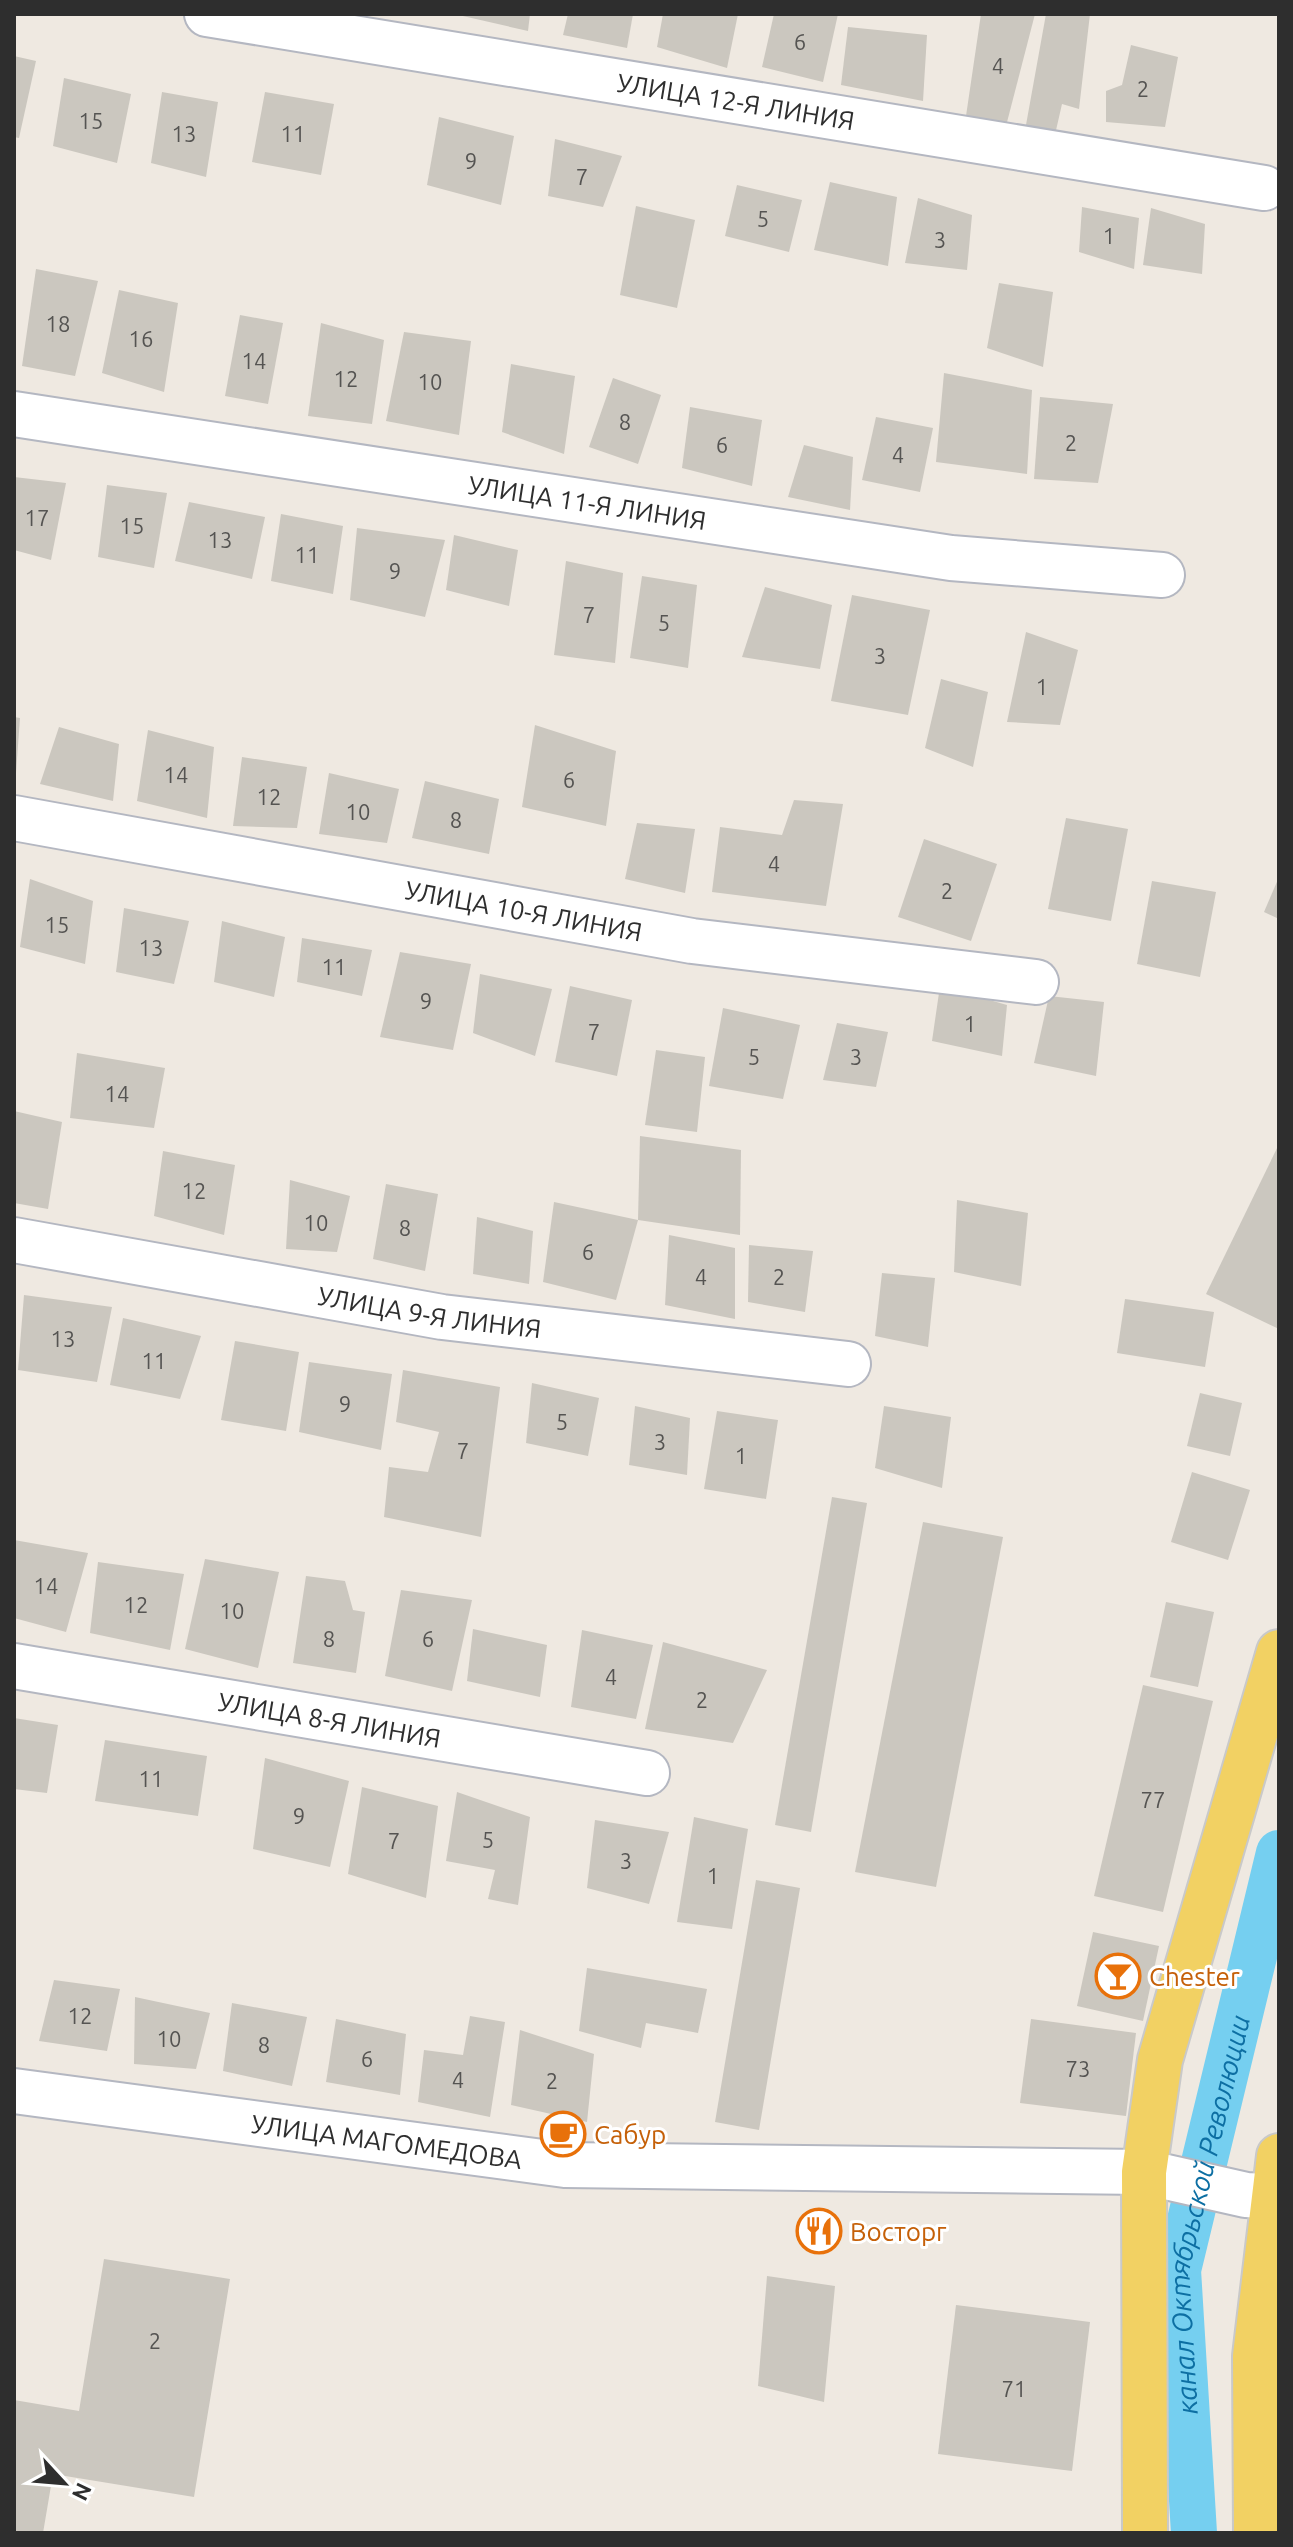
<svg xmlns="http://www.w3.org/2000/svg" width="1293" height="2547" viewBox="0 0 1293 2547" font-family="Ubuntu,sans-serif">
<rect width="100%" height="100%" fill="#efe9e1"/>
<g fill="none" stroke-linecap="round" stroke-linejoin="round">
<path stroke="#75cff0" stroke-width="46" id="s1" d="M1194,2533L1178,2270L1279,1853"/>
</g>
<g fill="#cbc7bf">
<polygon points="454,14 530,14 528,31"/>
<polygon points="568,14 633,14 627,48 563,35"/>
<polygon points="663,14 738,14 727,68 657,47"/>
<polygon points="774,14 838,14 823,82 762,67"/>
<polygon points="981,14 1035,14 1006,126 966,116"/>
<polygon points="1046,14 1090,14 1079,109 1062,104 1054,139 1024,136"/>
<polygon points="848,27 927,35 923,101 841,85"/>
<polygon points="1131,45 1178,57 1165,127 1106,122 1106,91 1122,85"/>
<polygon points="14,56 36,61 19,138 14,137"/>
<polygon points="64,78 131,94 117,163 53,146"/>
<polygon points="162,92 218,102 206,177 151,163"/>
<polygon points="265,92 334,104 321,175 252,162"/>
<polygon points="439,117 514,136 501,205 427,185"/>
<polygon points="555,139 622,156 603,207 548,196"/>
<polygon points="830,182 897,197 888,266 814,250"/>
<polygon points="737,185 802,200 789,252 725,236"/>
<polygon points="918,198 972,215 967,270 905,263"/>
<polygon points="636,206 695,220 677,308 620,295"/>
<polygon points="1082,207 1139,218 1134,269 1079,252"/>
<polygon points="1151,208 1205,224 1202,274 1143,265"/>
<polygon points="36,269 98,281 75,376 22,366"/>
<polygon points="999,283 1053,292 1043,367 987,348"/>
<polygon points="119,290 178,303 164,392 102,373"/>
<polygon points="240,315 283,323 268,404 225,396"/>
<polygon points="321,323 384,340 372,424 308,416"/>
<polygon points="404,332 471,341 459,435 386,421"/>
<polygon points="511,364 575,376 564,454 502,432"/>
<polygon points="944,373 1032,390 1027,474 936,462"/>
<polygon points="613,378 661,395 638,464 589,447"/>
<polygon points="1040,397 1113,404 1098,483 1034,479"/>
<polygon points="690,407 762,420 752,486 682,468"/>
<polygon points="876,417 933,428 920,492 862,480"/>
<polygon points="804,445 853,457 850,510 788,497"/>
<polygon points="14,477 66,483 51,560 14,550"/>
<polygon points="107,485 167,493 154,568 98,557"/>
<polygon points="189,502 265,517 252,579 175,561"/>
<polygon points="281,514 343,526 333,594 271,581"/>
<polygon points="357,528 445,540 425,617 350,600"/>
<polygon points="454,535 518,550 509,606 446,590"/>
<polygon points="566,561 623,573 615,663 554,655"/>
<polygon points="642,576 697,585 688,668 630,658"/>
<polygon points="765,587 832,605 820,669 742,657"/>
<polygon points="852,595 930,610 908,715 831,701"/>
<polygon points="1026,632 1078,650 1060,725 1007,722"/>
<polygon points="941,679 988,692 973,767 925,748"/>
<polygon points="14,717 20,718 16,773 14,773"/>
<polygon points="535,725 616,751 606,826 522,807"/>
<polygon points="59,727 119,744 113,801 40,784"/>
<polygon points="148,730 214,747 207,818 137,801"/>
<polygon points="242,757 307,767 297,828 233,826"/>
<polygon points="329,773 399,789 387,843 319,834"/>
<polygon points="425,781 499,799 489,854 412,838"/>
<polygon points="794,800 843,804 826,906 712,892 720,827 782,835"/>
<polygon points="1066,818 1128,829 1111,921 1048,909"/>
<polygon points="637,823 695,829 685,893 625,879"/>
<polygon points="924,839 997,864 971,941 898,917"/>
<polygon points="1279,877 1279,919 1264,912"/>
<polygon points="30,879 93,901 85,964 20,947"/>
<polygon points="1152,881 1216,892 1200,977 1137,964"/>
<polygon points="124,908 189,921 174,984 116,972"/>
<polygon points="222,921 285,937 274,997 214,982"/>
<polygon points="302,938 372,950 362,996 297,982"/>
<polygon points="400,952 471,964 453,1050 380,1037"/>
<polygon points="480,974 552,989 535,1056 473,1033"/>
<polygon points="570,986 632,1000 617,1076 555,1062"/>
<polygon points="940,986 1007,1005 1002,1056 932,1041"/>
<polygon points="1049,996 1104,1002 1096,1076 1034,1063"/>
<polygon points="723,1008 800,1025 783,1099 709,1086"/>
<polygon points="837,1023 888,1032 876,1087 823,1080"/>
<polygon points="656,1050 705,1057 697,1132 645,1125"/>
<polygon points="77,1053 165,1068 154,1128 70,1118"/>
<polygon points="14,1111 62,1122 48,1209 14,1203"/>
<polygon points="640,1136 741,1150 740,1235 638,1220"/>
<polygon points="1279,1144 1279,1329 1206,1294"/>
<polygon points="163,1151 235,1165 224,1235 154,1216"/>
<polygon points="290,1180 350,1196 337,1252 286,1249"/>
<polygon points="386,1184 438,1194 425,1271 373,1259"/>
<polygon points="957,1200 1028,1213 1021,1286 954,1272"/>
<polygon points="554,1202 638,1220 616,1300 543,1282"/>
<polygon points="477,1217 533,1231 529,1284 473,1274"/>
<polygon points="669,1235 735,1248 735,1319 665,1305"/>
<polygon points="749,1245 813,1251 805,1312 748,1302"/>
<polygon points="882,1273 935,1278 928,1347 875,1336"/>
<polygon points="24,1295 112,1307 97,1382 18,1370"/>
<polygon points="1125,1299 1214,1312 1205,1367 1117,1353"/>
<polygon points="123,1318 201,1336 180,1399 110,1385"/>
<polygon points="235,1341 299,1352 286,1431 221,1420"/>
<polygon points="309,1362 392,1374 381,1450 299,1432"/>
<polygon points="403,1370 500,1387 481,1537 384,1517 389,1467 428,1472 439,1432 396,1422"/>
<polygon points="532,1383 599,1398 588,1456 526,1443"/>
<polygon points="1200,1393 1242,1403 1230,1456 1187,1446"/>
<polygon points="635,1406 690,1418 687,1475 629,1465"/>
<polygon points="884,1406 951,1417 942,1488 875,1468"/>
<polygon points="717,1411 778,1420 766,1499 704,1489"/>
<polygon points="1192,1472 1250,1490 1228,1560 1171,1542"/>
<polygon points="832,1497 867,1503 811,1832 775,1825"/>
<polygon points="923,1522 1003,1537 936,1887 855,1872"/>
<polygon points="14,1540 88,1553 66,1632 14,1618"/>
<polygon points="205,1559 279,1572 258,1668 185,1649"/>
<polygon points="98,1562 184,1574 170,1650 90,1633"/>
<polygon points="306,1576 345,1581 353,1610 365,1612 356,1673 293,1663"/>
<polygon points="401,1590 472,1600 452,1691 385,1676"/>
<polygon points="1166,1602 1214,1612 1198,1687 1150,1677"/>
<polygon points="473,1629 547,1645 540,1697 467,1681"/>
<polygon points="582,1630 653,1645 636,1719 571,1707"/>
<polygon points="663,1642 767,1670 733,1743 645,1729"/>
<polygon points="1143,1685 1213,1701 1163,1912 1094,1896"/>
<polygon points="14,1718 58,1725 47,1793 14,1789"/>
<polygon points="105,1740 207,1756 198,1816 95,1801"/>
<polygon points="265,1758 349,1781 330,1867 253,1849"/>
<polygon points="362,1787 438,1806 426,1898 348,1874"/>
<polygon points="457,1792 530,1817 518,1905 488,1899 495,1870 446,1861"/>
<polygon points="694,1817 748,1829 732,1929 677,1922"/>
<polygon points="595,1820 669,1832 649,1904 587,1888"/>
<polygon points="756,1880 800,1888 759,2130 715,2122"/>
<polygon points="1093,1932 1159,1946 1143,2021 1077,2006"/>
<polygon points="587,1968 707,1989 698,2033 646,2023 641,2048 579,2031"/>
<polygon points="54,1980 120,1989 107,2051 39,2041"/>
<polygon points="135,1997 210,2013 196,2069 134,2064"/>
<polygon points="232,2003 307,2017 292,2086 223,2071"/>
<polygon points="470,2016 505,2022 490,2117 418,2102 424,2050 463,2055"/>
<polygon points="336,2019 406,2034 400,2095 326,2082"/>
<polygon points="1031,2019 1136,2033 1126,2116 1020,2103"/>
<polygon points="520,2030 594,2054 587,2122 511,2105"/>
<polygon points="104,2259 230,2279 194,2497 53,2474 43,2533 14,2533 14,2400 79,2411"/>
<polygon points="767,2276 835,2286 824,2402 758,2386"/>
<polygon points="956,2305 1090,2322 1072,2471 938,2454"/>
</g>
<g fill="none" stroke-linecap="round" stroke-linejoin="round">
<g stroke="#b4b7c1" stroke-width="48">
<g id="minor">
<path id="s2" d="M207,14L1264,188"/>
<path id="s3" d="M14,414L951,558L1162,575"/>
<path id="s4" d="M14,818L692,941L1036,982"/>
<path id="s5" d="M14,1240L442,1317L848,1364"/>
<path id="s6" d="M14,1666L647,1773"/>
<path id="s7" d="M14,2091L565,2165L1144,2172L1246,2195L1279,2197"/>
</g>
</g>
<g stroke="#c9c9c9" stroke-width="48">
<g id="major">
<polyline points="1145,2533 1144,2172 1160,2060 1279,1652"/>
<polyline points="1256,2533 1255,2356 1279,2156"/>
</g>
</g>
<use href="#minor" stroke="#fff" stroke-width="44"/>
<use href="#major" stroke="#f2d163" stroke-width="44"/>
</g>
<defs>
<g id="bar-ring" transform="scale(2.3)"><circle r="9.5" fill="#fff" stroke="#e8710a" stroke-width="1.5"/><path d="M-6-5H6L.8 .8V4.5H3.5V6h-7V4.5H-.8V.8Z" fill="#e8710a"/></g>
<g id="cafe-ring" transform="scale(2.3)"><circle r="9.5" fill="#fff" stroke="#e8710a" stroke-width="1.5"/><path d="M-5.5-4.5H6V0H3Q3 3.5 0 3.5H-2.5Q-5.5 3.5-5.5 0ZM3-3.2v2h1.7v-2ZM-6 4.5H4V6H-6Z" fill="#e8710a"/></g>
<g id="restaurant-ring" transform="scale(2.3)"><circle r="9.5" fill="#fff" stroke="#e8710a" stroke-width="1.5"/><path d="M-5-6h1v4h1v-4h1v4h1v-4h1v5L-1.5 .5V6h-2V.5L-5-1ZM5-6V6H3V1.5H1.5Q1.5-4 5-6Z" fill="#e8710a"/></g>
</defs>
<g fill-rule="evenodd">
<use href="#bar-ring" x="1118" y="1976"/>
<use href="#cafe-ring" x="563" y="2134"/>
<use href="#restaurant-ring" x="819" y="2231"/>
</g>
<g text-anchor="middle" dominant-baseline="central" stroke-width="6" stroke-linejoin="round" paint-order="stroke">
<g font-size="22" fill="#555452">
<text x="800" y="41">6</text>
<text x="998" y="65">4</text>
<text x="1143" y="88">2</text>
<text x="91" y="120">15</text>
<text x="184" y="133">13</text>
<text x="293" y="133">11</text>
<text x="471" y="160">9</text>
<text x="582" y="176">7</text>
<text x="763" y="218">5</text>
<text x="1109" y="235">1</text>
<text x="940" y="239">3</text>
<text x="58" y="323">18</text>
<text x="141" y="338">16</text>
<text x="254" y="360">14</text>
<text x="346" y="378">12</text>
<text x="430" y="381">10</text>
<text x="625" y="421">8</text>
<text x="1071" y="442">2</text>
<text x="722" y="444">6</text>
<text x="898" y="454">4</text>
<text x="37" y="517">17</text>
<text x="132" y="525">15</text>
<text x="220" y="539">13</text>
<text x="307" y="554">11</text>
<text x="395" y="570">9</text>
<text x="589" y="614">7</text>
<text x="664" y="622">5</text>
<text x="880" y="655">3</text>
<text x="1042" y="686">1</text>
<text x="176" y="774">14</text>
<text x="569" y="779">6</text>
<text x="269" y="796">12</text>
<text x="358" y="811">10</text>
<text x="456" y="819">8</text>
<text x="774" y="863">4</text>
<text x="947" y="890">2</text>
<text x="57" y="924">15</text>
<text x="151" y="947">13</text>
<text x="334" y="966">11</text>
<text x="426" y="1000">9</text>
<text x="970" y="1023">1</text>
<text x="594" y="1031">7</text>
<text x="754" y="1056">5</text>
<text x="856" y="1056">3</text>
<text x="117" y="1093">14</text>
<text x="194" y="1190">12</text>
<text x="316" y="1222">10</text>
<text x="405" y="1227">8</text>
<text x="588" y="1251">6</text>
<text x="701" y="1276">4</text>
<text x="779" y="1276">2</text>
<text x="63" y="1338">13</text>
<text x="154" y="1360">11</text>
<text x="345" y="1403">9</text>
<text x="562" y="1421">5</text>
<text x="660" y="1441">3</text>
<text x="463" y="1450">7</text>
<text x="741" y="1455">1</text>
<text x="46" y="1585">14</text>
<text x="136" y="1604">12</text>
<text x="232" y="1610">10</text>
<text x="329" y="1638">8</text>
<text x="428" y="1638">6</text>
<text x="611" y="1676">4</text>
<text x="702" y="1699">2</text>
<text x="151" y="1778">11</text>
<text x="1153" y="1799">77</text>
<text x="299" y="1815">9</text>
<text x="488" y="1839">5</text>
<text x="394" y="1840">7</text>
<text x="626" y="1860">3</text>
<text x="713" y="1875">1</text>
<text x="80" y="2015">12</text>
<text x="169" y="2038">10</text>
<text x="264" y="2044">8</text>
<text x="367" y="2058">6</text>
<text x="1078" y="2068">73</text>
<text x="458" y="2079">4</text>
<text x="552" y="2080">2</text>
<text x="155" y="2340">2</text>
<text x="1014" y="2388">71</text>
</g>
<g font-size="26" fill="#2e2e2e" stroke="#fff">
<text stroke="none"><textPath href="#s2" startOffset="536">УЛИЦА 12-Я ЛИНИЯ</textPath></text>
<text stroke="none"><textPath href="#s3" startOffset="580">УЛИЦА 11-Я ЛИНИЯ</textPath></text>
<text stroke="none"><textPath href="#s4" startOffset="518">УЛИЦА 10-Я ЛИНИЯ</textPath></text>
<text stroke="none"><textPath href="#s5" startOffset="422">УЛИЦА 9-Я ЛИНИЯ</textPath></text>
<text stroke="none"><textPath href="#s6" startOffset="320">УЛИЦА 8-Я ЛИНИЯ</textPath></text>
<text stroke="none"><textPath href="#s7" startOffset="376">УЛИЦА МАГОМЕДОВА</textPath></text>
</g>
<g font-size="26" fill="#c56008" stroke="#fff" text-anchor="start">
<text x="1149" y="1976">Chester</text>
<text x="594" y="2134">Сабур</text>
<text x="850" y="2231">Восторг</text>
</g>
<g font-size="28" font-style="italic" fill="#0d6fa3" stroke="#fff">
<text stroke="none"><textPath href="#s1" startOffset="322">канал Октябрьской Революции</textPath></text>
</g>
</g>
<rect width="1293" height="2547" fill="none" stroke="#2e2e2e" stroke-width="32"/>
<g transform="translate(64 2483) rotate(116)" stroke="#ffffff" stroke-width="6" paint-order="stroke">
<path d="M0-6L14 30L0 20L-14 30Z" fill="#2e2e2e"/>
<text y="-12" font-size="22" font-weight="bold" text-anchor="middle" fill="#2e2e2e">N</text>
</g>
</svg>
